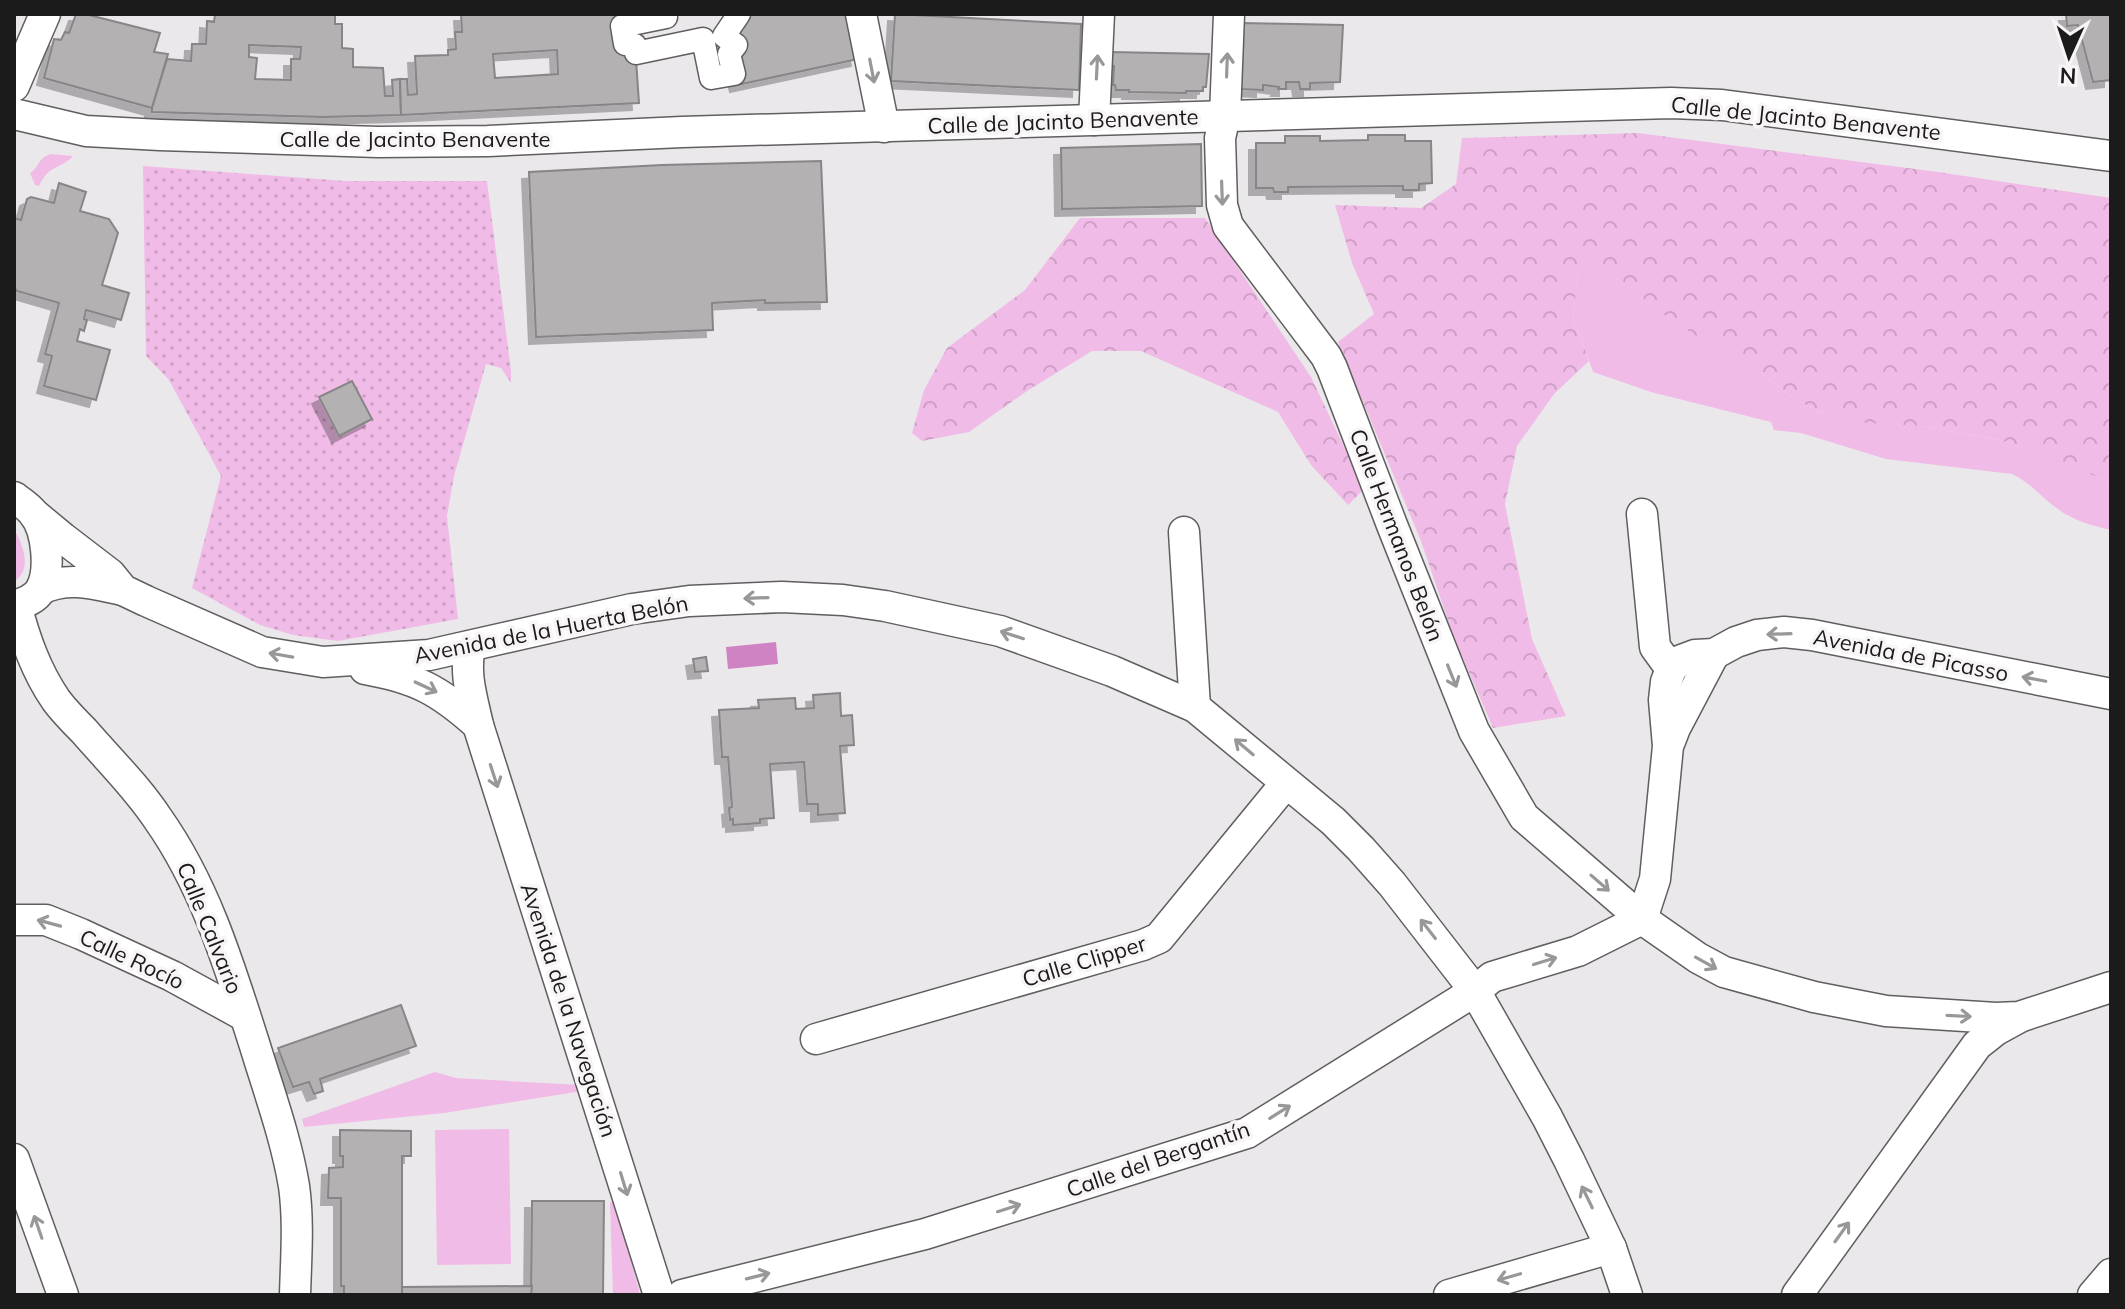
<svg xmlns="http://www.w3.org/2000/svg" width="2125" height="1309" viewBox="0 0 2125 1309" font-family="Mulish,sans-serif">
<defs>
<pattern id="forest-crowns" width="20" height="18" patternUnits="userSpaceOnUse" patternTransform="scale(2)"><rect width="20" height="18" fill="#f1bbe7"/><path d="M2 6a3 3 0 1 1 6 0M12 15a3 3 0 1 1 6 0" fill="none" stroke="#cea0c6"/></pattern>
<pattern id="park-dots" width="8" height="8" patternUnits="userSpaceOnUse" patternTransform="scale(2)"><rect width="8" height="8" fill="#f1bbe7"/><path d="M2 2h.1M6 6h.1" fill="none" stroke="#cea0c6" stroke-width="1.8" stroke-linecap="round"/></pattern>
<filter id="shadow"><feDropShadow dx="-7" dy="7" stdDeviation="0" flood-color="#0004"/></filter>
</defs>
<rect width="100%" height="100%" fill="#eae8ea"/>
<g fill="#f1bbe7">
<path d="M51,154L73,156C60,170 49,164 39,186L35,185L30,173C40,167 37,158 51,154Z"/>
<path d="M1579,268H1603L1666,316L1758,371L1796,400L1833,418L1920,426L2000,440L2049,455L2111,483V530C2093,526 2072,520 2058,509C2042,498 2030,482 2012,474L1886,459L1801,433L1774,430L1771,422L1651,392L1593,372L1573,316Z"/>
<path d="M14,529C23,545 33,570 14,581Z"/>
<polygon points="435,1072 456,1078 580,1085 582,1091 444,1113 304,1127 302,1119"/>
<polygon points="509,1129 511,1264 437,1265 435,1130"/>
<polygon points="610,1202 616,1202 640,1295 613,1295"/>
</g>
<g fill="url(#forest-crowns)">
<polygon points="1638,133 1938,172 2111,198 2111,483 2048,455 2000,440 1920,426 1855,422 1833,418 1796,400 1758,371 1712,346 1666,316 1604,269 1579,268 1573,316 1589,361 1554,394 1517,446 1505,504 1532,639 1566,716 1493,728 1453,635 1421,541 1338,342 1374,314 1352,263 1335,205 1421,208 1456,184 1462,138"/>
<polygon points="1080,218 1205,218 1311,377 1364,489 1348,505 1311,465 1278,412 1141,351 1092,351 1027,391 969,432 922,441 912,433 924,390 947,348 1025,290"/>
</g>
<polygon fill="url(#park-dots)" points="143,166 345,181 487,181 511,371 511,383 501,368 486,364 454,476 447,516 458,619 338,641 293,635 260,625 192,588 221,476 169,380 146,356"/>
<polygon fill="#d083c3" points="776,642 778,664 728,669 726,647"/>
<g fill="#b4b1b3" stroke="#878587" stroke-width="2" fill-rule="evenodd" filter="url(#shadow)">
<polygon points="76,14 85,14 160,33 154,52 168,54 152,108 44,78 54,39 61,40 65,32 69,33"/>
<path d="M215,14H335V24H342V48L353,49V67L383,68L385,96H393L392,80L400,79L401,115L323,117L152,112V108L167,59L191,61L192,44H206L207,21L214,22ZM249,45L301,47L300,59H291V80L255,79L257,58L249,57Z"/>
<path d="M461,14H621L625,44L635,45L639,103L401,115L400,79H407L408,95L417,94L415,56L448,55V50L456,49L455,32H462ZM557,50L558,74L495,78L493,54Z"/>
<polygon points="739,14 849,14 858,59 737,85 729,54"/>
<polygon points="895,14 1081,24 1079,90 891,81"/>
<polygon points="2066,14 2111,14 2111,80 2093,82 2078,25 2067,26"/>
<polygon points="1241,23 1343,25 1340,82 1310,83 1310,89 1300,89 1299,82 1286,82 1286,89 1278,89 1279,87 1263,85 1263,90 1239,89"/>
<polygon points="1111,52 1209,54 1206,87 1203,87 1203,91 1186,91 1186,93 1129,92 1129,90 1116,90 1115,85 1113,85 1114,66 1111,65"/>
<polygon points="1368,135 1405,135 1405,141 1431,141 1432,183 1419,184 1419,190 1403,190 1403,186 1288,187 1288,192 1274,192 1273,188 1256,188 1256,143 1285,143 1285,136 1320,136 1320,141 1368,140"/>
<polygon points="1201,144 1202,206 1062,209 1061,148"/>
<polygon points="821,161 827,302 765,303 765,300 712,303 713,330 536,337 529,172 662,165"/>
<polygon points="59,183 86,192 80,211 109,219 118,233 102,285 129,293 121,320 86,310 84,319 87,320 84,331 80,329 77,341 110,350 96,400 44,386 52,356 45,354 59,303 17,291 14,287 14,218 21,220 27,199 31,197 54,203"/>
<polygon points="352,381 372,419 339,436 319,397"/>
<polygon points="706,657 708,671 695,672 693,659"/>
<polygon points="840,693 841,716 852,715 854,745 840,746 845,813 818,815 818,804 807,804 804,762 770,764 774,818 760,819 760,823 733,825 733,819 730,820 729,808 732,807 728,757 722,757 719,710 759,708 758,700 795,698 796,709 814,708 813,695"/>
<polygon points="401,1005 416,1046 320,1079 323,1091 314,1094 309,1082 293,1087 278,1048"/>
<polygon points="340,1130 411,1131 411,1156 402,1156 402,1295 344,1295 344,1286 341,1286 341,1198 328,1198 329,1168 343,1167 343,1156 340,1156"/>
<polygon points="532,1201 604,1201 603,1295 531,1295"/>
<polygon points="532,1286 531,1295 402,1295 402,1287"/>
</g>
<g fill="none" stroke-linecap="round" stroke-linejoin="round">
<g stroke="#605e5f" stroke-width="25">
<polyline id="pedestrian" points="665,14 666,17 622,26 625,44 635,45 636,53 703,39 711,78 734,74 729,54 736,45 724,36 739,14"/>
</g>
<g stroke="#605e5f" stroke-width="33">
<g id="minor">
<polyline points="861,14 884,127"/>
<polyline points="1229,14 1225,116 1220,138 1222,205 1228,226 1326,356 1332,368 1392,525 1474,731 1524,817 1642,919 1698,958 1724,972 1814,997 1886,1011 1996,1018 2019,1017 2111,987"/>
<polyline points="14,86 45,14"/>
<polyline points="14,114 86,131 160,135 378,142 488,141 682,132 1671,103 1722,105 2111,156"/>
<polyline points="1094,120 1099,14"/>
<path d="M14,497C21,502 29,507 34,514C47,530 51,570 41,589C36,599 24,603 14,606"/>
<polyline points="34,514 63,538 110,574 123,590 146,601 262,652 323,662 429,655 632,609 689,601 782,597 843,600 885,606 1000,631 1112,671 1195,707 1333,821 1361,849 1392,884 1475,991 1547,1117 1569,1160 1611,1248 1627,1295"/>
<polyline points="1642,514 1655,647 1671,669"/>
<polyline points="1184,532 1195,707"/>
<path d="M41,589C69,576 94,584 123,590"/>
<path d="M16,605C25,639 36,671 56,700C64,711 74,721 84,731C109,760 137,787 158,819C206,887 230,968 255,1046C269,1092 286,1138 294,1186C299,1222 296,1259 295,1295"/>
<path d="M470,647C464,673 472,698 478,725L659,1295"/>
<path d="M365,669C416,678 439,690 478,725"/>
<polyline points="1670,741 1675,728 1714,654"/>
<polyline points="1642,919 1655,879 1668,746 1664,700 1666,682 1671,669 1679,661 1695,655 1714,654 1736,642 1757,635 1784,632 1812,635 2111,694"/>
<polyline points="14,920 46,920 81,934 172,976 245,1016"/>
<polyline points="816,1039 1143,945 1159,938 1286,783"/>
<polyline points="14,1159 63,1295"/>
<polyline points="682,1295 925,1234 1247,1133 1475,991 1492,977 1578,951 1642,919"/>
<polyline points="1449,1295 1611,1248"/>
<polyline points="1797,1295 1977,1045 1996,1030 2018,1018"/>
<polyline points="2093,1295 2111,1274"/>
</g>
</g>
<use href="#pedestrian" stroke="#fff" stroke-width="22"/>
<use href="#minor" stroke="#fff" stroke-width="30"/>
</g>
<defs><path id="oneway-shaft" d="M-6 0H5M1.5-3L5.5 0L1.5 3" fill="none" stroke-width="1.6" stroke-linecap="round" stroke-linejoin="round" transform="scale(2)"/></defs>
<g stroke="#999899">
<use href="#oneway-shaft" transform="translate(1227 65) rotate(-88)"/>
<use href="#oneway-shaft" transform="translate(1097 67) rotate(-87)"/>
<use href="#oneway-shaft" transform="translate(872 71) rotate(79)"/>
<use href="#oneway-shaft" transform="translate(1222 193) rotate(88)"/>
<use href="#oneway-shaft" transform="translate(756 598) rotate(178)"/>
<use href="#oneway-shaft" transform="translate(1779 634) rotate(178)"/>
<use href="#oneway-shaft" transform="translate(1012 635) rotate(-162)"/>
<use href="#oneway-shaft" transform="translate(281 655) rotate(-170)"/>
<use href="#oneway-shaft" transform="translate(1452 676) rotate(68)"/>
<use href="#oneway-shaft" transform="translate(2034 679) rotate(-169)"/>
<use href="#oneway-shaft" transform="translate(426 687) rotate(25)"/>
<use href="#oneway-shaft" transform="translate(1244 747) rotate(-140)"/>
<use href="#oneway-shaft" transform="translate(494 776) rotate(72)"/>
<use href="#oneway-shaft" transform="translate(1600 883) rotate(41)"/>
<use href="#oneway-shaft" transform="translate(49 923) rotate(-165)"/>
<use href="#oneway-shaft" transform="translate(1428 929) rotate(-128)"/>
<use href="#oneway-shaft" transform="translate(1545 961) rotate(-17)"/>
<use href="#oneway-shaft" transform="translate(1706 963) rotate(29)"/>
<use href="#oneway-shaft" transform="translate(1959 1016) rotate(3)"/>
<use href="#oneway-shaft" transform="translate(1280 1112) rotate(-32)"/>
<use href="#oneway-shaft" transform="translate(624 1184) rotate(73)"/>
<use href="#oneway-shaft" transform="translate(1587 1197) rotate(-116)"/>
<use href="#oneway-shaft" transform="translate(1009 1208) rotate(-18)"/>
<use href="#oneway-shaft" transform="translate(38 1227) rotate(-109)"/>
<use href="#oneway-shaft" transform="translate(1842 1232) rotate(-54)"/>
<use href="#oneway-shaft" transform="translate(758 1276) rotate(-14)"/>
<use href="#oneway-shaft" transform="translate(1509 1277) rotate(164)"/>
</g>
<g text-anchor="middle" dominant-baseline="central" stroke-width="7" stroke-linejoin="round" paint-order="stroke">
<g font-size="22" fill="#1c1b1c" stroke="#f8f5f7">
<text transform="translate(1806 118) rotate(6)">Calle de Jacinto Benavente</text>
<text transform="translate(1063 121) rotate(-2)">Calle de Jacinto Benavente</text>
<text x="415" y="139">Calle de Jacinto Benavente</text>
<text transform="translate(1397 535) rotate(69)">Calle Hermanos Belón</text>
<text transform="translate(551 629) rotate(-11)">Avenida de la Huerta Belón</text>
<text transform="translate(1911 655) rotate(11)">Avenida de Picasso</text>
<text transform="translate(210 928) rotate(68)">Calle Calvario</text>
<text transform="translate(132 959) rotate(25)">Calle Rocío</text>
<text transform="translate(1084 961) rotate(-17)">Calle Clipper</text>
<text transform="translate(569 1010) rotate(72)">Avenida de la Navegación</text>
<text transform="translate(1158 1159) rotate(-19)">Calle del Bergantín</text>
</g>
</g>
<rect width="2125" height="1309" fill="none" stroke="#1c1b1c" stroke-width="32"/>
<g transform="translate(2069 56) rotate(183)" stroke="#f8f5f7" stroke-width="6" paint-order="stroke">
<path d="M0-6L14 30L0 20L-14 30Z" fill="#1c1b1c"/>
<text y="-12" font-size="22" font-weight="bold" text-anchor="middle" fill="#1c1b1c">N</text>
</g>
</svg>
